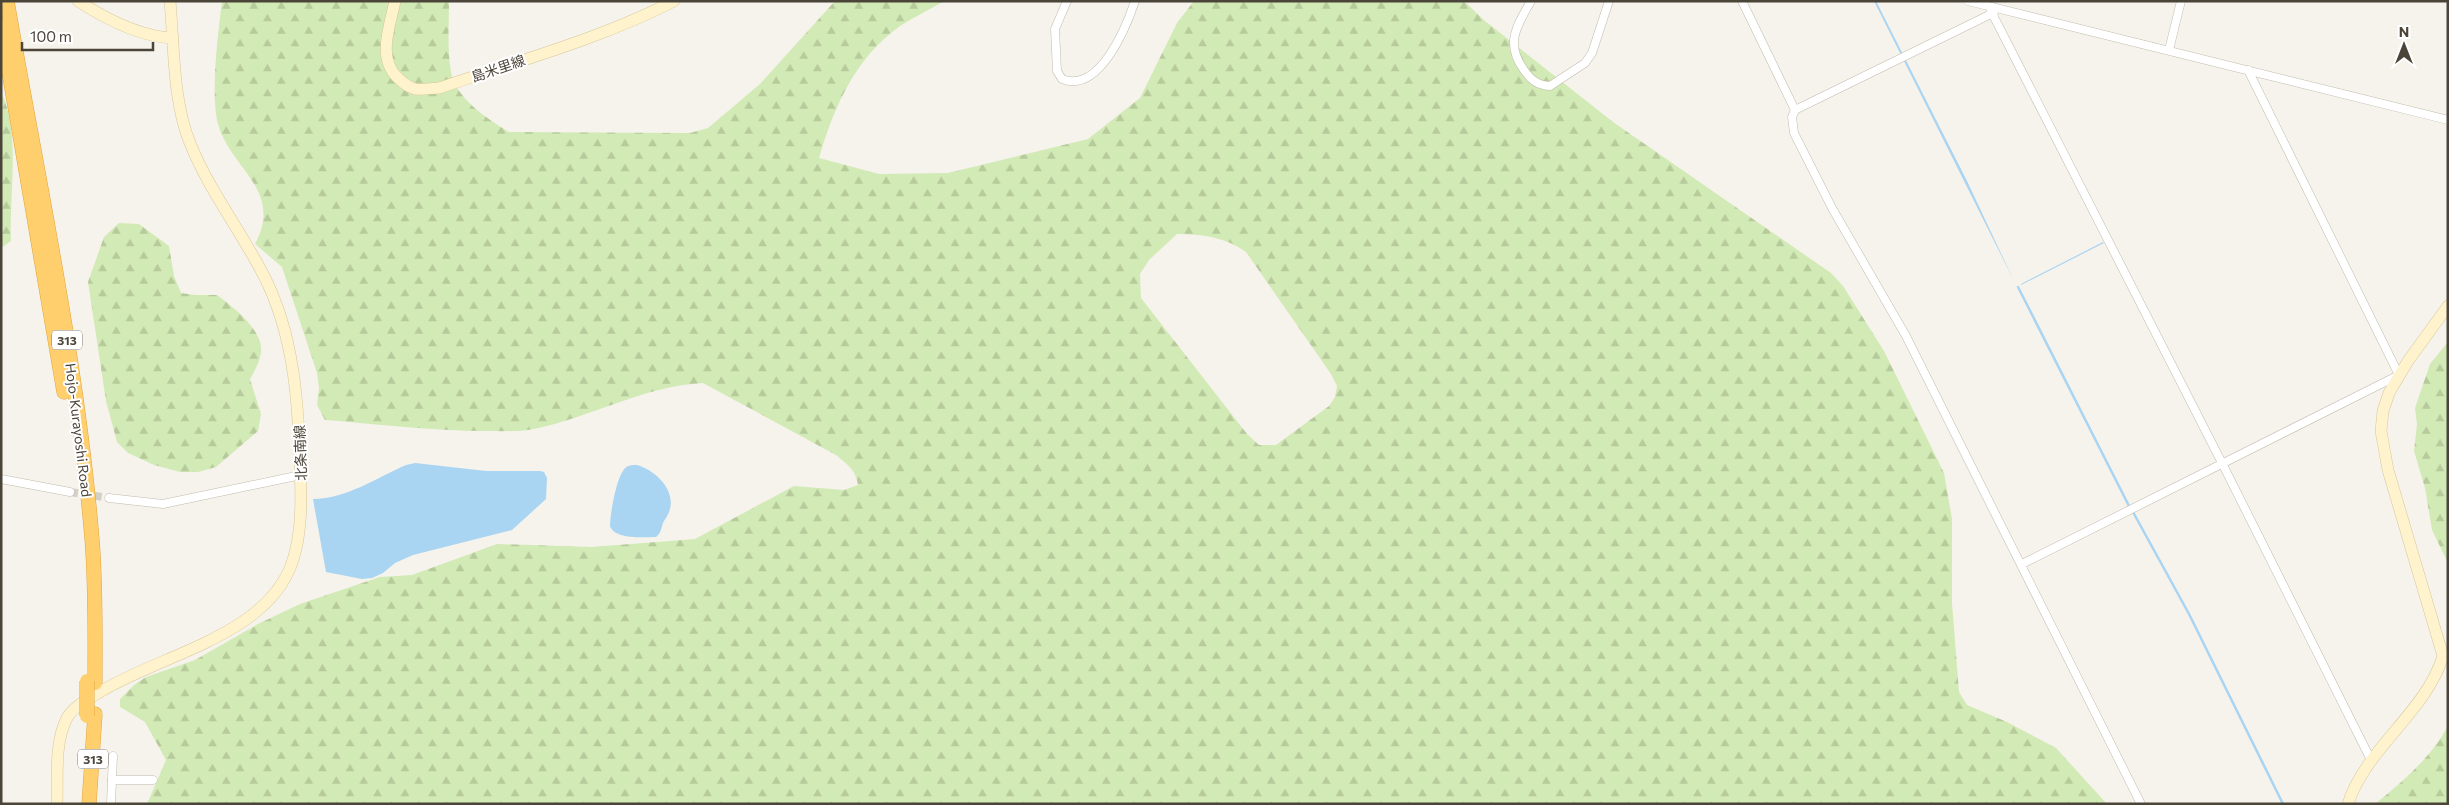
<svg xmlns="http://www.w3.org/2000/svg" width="2449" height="805" viewBox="0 0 2449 805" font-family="Commissioner,'Noto Sans JP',sans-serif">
<defs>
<pattern id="forest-firs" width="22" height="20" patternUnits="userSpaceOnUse" patternTransform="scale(1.25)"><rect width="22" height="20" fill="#d2eab5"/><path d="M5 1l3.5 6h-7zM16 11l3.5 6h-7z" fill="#b6ca9c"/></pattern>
</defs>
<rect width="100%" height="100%" fill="#f6f3ec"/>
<g fill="url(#forest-firs)" fill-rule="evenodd">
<path d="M222,1H449C449,24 447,49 451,72C456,99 488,119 509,132L690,133L708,128L760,84L835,1H944C929,10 914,17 900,26C855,58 834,107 819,158L879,174L948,173L1088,139L1140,98L1177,23L1194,1H1464L1485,21L1613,122L1831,273L1843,286L1884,351L1944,473L1952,519V603L1959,692L1967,705L2007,722L2056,748L2107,804H147L166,760L145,722L120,707V699L134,685L146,677L195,660L258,624L300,604L380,577L412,575L497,544L592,547L695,539L794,486L844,490L858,485C856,470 847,464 836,455L703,383C644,386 592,417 534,429C518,432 501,431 485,431C431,431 378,424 325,420L317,405L319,388L317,373L282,267L255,244C285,189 227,167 217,120C211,89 218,34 222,1ZM1177,234C1202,234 1225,237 1246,252L1331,374L1337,386L1335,397L1329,406L1276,445H1259L1247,434L1141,298L1140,274L1149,260Z"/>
<path d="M1,92C21,132 9,195 11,241L1,248Z"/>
<path d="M119,223L139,224L169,246L174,276L181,293L195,295H217C233,307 268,333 260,357C258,365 254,372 250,379L261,414L258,431L216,467L198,472H180L154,465L128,453L117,442L106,401L88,282L104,237Z"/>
<polygon points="2448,342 2448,563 2432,530 2425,488 2414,451 2417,424 2415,408 2430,364"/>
<path d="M2448,726V804H2375C2403,781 2430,759 2448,726Z"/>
</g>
<g fill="#a9d4f2">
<polygon points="1874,1 1876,1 1967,181 2014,281"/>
<polygon points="2103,242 2104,243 2021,285 2021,284"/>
<path d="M415,463L486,471H540L544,472L547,478L546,499L512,530L413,555L395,563L383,573L372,578L362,579L326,572L313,499C346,499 376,478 406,465Z"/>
<path d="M637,465C655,470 675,489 670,509C669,514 665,519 663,523C661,529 661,533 656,537C644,537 615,540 610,526C610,514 616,481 623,471C626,465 632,465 637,465Z"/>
</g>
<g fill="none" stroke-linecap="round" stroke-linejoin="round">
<g stroke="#a9d4f2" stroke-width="2.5">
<polyline points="2018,287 2129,506"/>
<polyline points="2133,512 2189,614 2283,804"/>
</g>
<polyline stroke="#d4d0c8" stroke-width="8" stroke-dasharray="8 4" stroke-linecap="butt" points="70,492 109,498"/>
<g stroke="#c2bbae" stroke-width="9">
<g id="street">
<path d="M1067,1L1055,29L1057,71L1062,79C1099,94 1126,28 1135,1"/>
<path d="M1531,1C1516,27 1505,44 1524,70C1531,80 1537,85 1550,86L1585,63L1592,53L1609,1"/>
<polyline points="1742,1 1795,110"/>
<polyline points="1968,1 2448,120"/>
<polyline points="1993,8 1989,15 1795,110 1792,117 1794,133 1832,208 1906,336 2141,804"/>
<polyline points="1993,8 1994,17 2222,463 2372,762"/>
<polyline points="2169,50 2181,1"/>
<polyline points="1,479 70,492"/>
<polyline points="109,498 163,504 301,475"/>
<polyline points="2022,564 2399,375 2248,70"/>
<polyline points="112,780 153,780"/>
<polyline points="111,804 113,756"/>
</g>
</g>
<g stroke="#d6c79b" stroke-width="12">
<g id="secondary">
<path d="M78,1C106,19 140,37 173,38"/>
<path d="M395,1C390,26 376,59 399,79C403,83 409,87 415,89C423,90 432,88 439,88C518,61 600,39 674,1"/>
<path d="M57,804C58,777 54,743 67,718C74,706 88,699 100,692C161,654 269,636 293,560C303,528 301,494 300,460C298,398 293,334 265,278C242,232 209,191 190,143C173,102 174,46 170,1"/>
<path d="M2348,804C2365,749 2426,712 2443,656L2388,470L2381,431L2383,411L2389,393L2408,361L2448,306"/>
</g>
</g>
<g stroke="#e0a43c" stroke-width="15">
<g id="highway">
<path d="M7,1C38,180 77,358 92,539C96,587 95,635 95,683"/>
<polyline points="1,25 64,392"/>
<polyline points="89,804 95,714"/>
</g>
</g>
<use href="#street" stroke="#fff" stroke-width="8"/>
<use href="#secondary" stroke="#fff3cd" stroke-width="11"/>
<use href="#highway" stroke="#ffcf6e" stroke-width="14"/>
<g stroke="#e0a43c" stroke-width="15" stroke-linecap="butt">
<polyline id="highway-bridge" points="87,681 87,716"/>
</g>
<use href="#highway-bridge" stroke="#ffcf6e" stroke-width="14"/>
</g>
<g text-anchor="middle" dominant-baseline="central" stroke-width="4" stroke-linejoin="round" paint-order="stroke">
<g fill="#fff" stroke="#817c74" stroke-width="1">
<rect x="52" y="330.5" width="30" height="19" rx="4"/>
<rect x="78" y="749.5" width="30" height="19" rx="4"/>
</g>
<g font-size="12" font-weight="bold" fill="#4b4439">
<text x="67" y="340">313</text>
<text x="93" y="759">313</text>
</g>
<g font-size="14" fill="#4b4439" stroke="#fff">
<text transform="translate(498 68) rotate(-19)">島米里線</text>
<text transform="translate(79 430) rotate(83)">Hojo-Kurayoshi Road</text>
<text transform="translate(300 453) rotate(-92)">北条南線</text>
</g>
</g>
<rect width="2449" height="805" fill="none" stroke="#4b4439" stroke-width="5"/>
<g transform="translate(2404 45)" stroke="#ffffff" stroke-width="4" paint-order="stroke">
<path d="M0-4L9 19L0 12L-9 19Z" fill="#4b4439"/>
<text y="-8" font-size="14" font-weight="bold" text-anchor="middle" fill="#4b4439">N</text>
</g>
<path d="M22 42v8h131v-8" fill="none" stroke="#4b4439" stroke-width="2.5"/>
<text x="30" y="42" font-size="15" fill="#4b4439" stroke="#ffffff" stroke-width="4" paint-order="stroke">100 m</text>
</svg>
